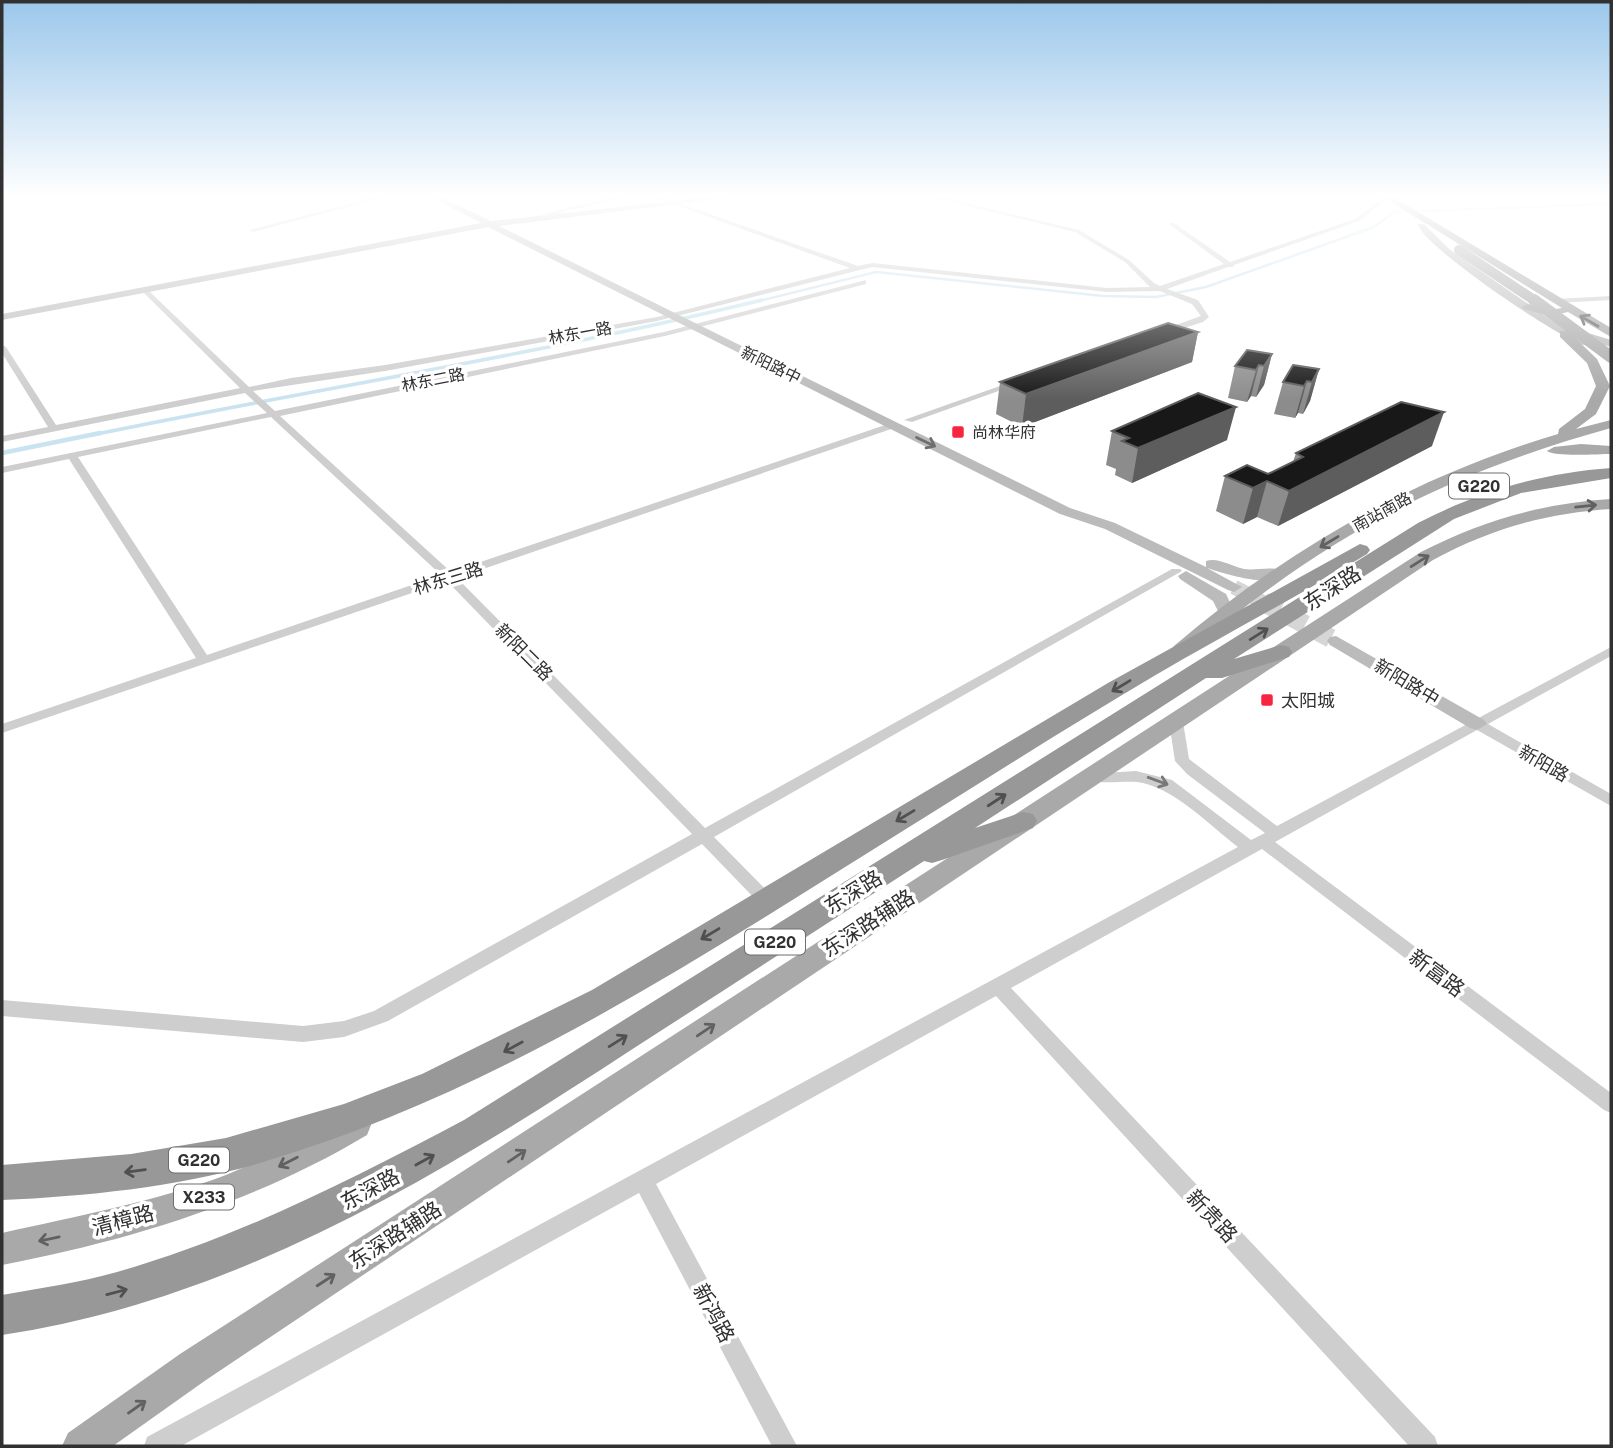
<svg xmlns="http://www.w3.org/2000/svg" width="1613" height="1448" viewBox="0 0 1613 1448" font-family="'Public Sans','Noto Sans SC',sans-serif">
<rect width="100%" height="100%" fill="#fff"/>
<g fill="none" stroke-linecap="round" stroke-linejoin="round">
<polyline stroke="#c9e3f0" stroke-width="2.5" points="755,302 876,272 1103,296 1156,297 1206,287 1374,227 1394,212 1611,204"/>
<path stroke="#c9e3f0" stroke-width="3.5" d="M92,435C315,389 541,354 762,300"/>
<polyline stroke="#c9e3f0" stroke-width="4.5" points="2,453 100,433"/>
<polyline stroke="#d6d6d6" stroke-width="15" stroke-dasharray="15 7" stroke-linecap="butt" points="1234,587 1266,604"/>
<polyline stroke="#d6d6d6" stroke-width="19" stroke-dasharray="19 10" stroke-linecap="butt" points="1263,602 1336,641"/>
<g fill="#cecece" fill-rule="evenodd">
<polygon points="375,197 385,197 253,232 250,230"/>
<polygon points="614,197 624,197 551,215 541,221 536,220 547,213"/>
<path d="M653,197H661L858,266L872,263L1107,288L1150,287L1125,262L1075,232L935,198L941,197L1079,230L1129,260L1154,283L1160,286L1224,264L1170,225V223H1174L1230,262L1355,219L1381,199L1386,200L1359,221L1234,265L1233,267H1228L1167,289L1198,300L1209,317L1203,322L1162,335H1159V331L1201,316L1192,304L1160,291L1107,292L872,267L657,321L385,371L253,391L275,411L664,332L866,280V284L665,336L280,416L451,572L891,423H897V427L457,578L705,828L1172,569H1180L1182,571L714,837L772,896L774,900L772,904L766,906L760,904L702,844L388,1021L344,1037L303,1042L2,1016V1000L303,1026L344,1021L374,1011L692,834L447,581L2,733V724L196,658L69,459L2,473V467L267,413L245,393L2,442V436L48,427L2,353V345L6,347L56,425L240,388L145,294L144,292L148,290L249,387L291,378L385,365L657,317L850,268ZM271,417L441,575L207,655L78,457Z"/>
<polygon points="1611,296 1611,300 1556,303 1552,301 1556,299"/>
<polygon points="1014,381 1021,383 912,422 904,420"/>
<path d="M1611,647V656L1488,724L1611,794V806L1477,730L1275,842L1611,1093V1113L1604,1110L1262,849L1011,988L1435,1437L1438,1446H1409L996,996L656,1184L797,1446H772L639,1193L181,1446H144L147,1437L1238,847C1209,825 1179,792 1143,783C1128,779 1094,787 1085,777L1087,774L1136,771L1172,780L1251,840L1265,833L1187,774L1175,761L1169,722L1171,719L1176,718L1183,722L1189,759L1277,826Z"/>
</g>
<g fill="#bbb" fill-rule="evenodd">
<path d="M431,197H441L491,221L710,197H735L499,226L1070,508L1115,523L1206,567V561C1219,557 1232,567 1244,569C1258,571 1277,564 1287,574C1271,589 1226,574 1207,568L1242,587L1234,592L1228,590L1105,529L1060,514L488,227L2,320V314L481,223Z"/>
<path d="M1418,224H1424L1449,249L1567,331L1572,328L1611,340V347L1588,340V344L1584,345C1558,338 1421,245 1418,224Z"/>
<polygon points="1186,571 1226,594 1234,611 1232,615 1220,615 1213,601 1180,579 1178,576"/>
<polygon points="1336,636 1484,720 1487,724 1477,730 1470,728 1330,645 1327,641 1330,637"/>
</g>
<g fill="#a9a9a9" fill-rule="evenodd">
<polygon points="1383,197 1393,197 1611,328 1611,337 1568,312 1550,316 1524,309 1522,307 1528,304 1550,310 1562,308"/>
<path d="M1560,331H1568L1597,359L1610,386L1596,414L1576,429L1611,420V428C1442,475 1321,538 1188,654H1174L1171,650L1174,646C1289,548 1414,477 1558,434L1559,429L1585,409L1596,386L1587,363L1560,337Z"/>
<path d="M1581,444L1611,446V454C1598,454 1554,457 1547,451L1554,447Z"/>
<path d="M1611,499V509C1547,513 1490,529 1433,560L206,1380L113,1446H62L68,1433L180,1354L1421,552C1481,521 1543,503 1611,499Z"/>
<path d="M356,1111L367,1115L371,1125L367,1135C253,1203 131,1240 2,1265V1233C77,1216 154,1202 226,1175C271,1157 311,1128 356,1111Z"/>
</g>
<g fill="#989898" fill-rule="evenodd">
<path d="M1611,468V478L1521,493L1454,519L1234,659L1281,645L1289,647L1292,652L1289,657L1222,678H1206L975,828L1023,812L1033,814L1037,821L1033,828L942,860L932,863L924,861C826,924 729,987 631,1050C437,1177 235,1300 2,1335V1295C40,1288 79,1283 117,1272C240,1237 352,1179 464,1120L1418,523C1480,491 1542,473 1611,468Z"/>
<path d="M1360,544L1367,546L1370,550L1367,554C1297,597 1224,635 1154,676C1081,719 1010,764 938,809C720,944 508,1090 260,1163C177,1187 88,1196 2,1200V1165L131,1154L226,1138L344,1104L422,1074L592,990L1108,683Z"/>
</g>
<polyline stroke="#a9a9a9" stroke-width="10" points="1459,250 1537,302"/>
<polyline stroke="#a9a9a9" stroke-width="12" points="1534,300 1611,357"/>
</g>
<g fill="#8c8c8c">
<polygon points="1198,332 1192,362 1022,427 996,414 1000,382"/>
<polygon points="1272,354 1264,385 1256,397 1251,396 1247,402 1228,398 1235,366"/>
<polygon points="1319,369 1310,401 1303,414 1298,413 1295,418 1274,414 1283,382"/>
<polygon points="1112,431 1227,440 1132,483 1115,475 1116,469 1106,465"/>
<polygon points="1432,446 1278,526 1257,517 1243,524 1216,511 1225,476 1268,474 1293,462 1296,453"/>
</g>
<g fill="#5d5d5d">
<polygon points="1198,332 1192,362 1022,427 1026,394"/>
<polygon points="1272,354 1264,385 1256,397 1264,366"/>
<polygon points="1259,365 1251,396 1247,402 1256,370"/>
<polygon points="1319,369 1310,401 1303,414 1312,382"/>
<polygon points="1307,381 1298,413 1295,418 1304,386"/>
<polygon points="1236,407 1227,440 1132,483 1138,448"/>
<polygon points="1444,412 1432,446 1278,526 1289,491"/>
<polygon points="1267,481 1257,517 1243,524 1253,488"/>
</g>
<g fill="#181818" stroke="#5d5d5d" stroke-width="2">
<polygon points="1168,323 1198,332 1026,394 1000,382"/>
<polygon points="1247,350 1272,354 1264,366 1259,365 1256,370 1235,366"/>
<polygon points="1293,365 1319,369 1312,382 1307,381 1304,386 1283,382"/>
<polygon points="1198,393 1236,407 1138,448 1122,441 1129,438 1112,431"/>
<polygon points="1401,402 1444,412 1289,491 1267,481 1253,488 1225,476 1247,465 1268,474 1303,457 1296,453"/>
</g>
<defs><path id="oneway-shaft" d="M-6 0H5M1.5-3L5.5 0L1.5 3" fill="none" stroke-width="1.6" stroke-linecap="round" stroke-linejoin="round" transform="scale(1.75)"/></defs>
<g stroke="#616161">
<use href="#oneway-shaft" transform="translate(1589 321) rotate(-150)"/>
<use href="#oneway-shaft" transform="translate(1586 506) rotate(-6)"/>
<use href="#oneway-shaft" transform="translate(1329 542) rotate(149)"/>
<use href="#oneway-shaft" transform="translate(1420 561) rotate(-32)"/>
<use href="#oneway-shaft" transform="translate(706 1030) rotate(-34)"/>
<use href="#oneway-shaft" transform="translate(517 1156) rotate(-34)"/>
<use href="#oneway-shaft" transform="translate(288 1162) rotate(153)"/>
<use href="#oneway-shaft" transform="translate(49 1239) rotate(168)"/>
<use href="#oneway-shaft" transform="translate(326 1280) rotate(-33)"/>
<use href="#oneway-shaft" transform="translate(137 1407) rotate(-35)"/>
</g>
<use stroke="#6f6f6f" href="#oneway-shaft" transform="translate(926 442) rotate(26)"/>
<g stroke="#505050">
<use href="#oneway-shaft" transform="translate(1259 634) rotate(-32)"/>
<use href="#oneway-shaft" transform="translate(1121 686) rotate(149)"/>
<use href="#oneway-shaft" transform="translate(997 800) rotate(-33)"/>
<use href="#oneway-shaft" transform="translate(905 816) rotate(149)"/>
<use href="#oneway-shaft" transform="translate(710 934) rotate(149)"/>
<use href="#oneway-shaft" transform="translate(618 1041) rotate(-32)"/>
<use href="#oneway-shaft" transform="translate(513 1047) rotate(151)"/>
<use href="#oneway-shaft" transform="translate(425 1160) rotate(-29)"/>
<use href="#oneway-shaft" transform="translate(135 1171) rotate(172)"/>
<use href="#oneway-shaft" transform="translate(117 1292) rotate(-15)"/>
</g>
<use stroke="#787878" href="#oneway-shaft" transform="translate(1158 781) rotate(20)"/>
<linearGradient id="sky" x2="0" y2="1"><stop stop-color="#9bc7eb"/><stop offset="0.49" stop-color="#fff"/><stop offset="1" stop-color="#fff" stop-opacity="0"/></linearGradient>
<rect width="1613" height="400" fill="url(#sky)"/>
<g fill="#f62540" stroke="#fff" stroke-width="2.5">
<rect x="951" y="425" width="14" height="14" rx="3.5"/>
<rect x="1260" y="693" width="14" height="14" rx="3.5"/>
</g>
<g text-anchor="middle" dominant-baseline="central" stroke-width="7" stroke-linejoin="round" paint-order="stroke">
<g font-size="16" fill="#313131" stroke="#fff">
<text transform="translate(580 333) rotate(-10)">林东一路</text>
<text transform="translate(771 365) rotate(26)">新阳路中</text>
<text transform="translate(433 380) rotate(-11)">林东二路</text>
<text transform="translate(1382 512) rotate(-29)">南站南路</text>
</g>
<g font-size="16" fill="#313131" stroke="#fff" text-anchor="start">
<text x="972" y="432">尚林华府</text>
</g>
<g fill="#fff" stroke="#6f6f6f" stroke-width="2">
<rect x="1449" y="473.5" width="60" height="25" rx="5"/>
<rect x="745" y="929.5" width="60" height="25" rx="5"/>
<rect x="169" y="1147.5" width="60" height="25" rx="5"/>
<rect x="174" y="1184.5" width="60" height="25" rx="5"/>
</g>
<g font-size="16" font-weight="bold" fill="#313131">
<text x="1479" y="486">G220</text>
<text x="775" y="942">G220</text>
<text x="199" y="1160">G220</text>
<text x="204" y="1197">X233</text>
</g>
<g font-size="18" fill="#313131" stroke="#fff">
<text transform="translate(448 578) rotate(-17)">林东三路</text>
<text transform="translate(524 652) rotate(45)">新阳二路</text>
<text transform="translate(1407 682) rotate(31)">新阳路中</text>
<text transform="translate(1544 763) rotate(30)">新阳路</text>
</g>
<g font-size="18" fill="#313131" stroke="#fff" text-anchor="start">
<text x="1281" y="700">太阳城</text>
</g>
<g font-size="21" fill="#313131" stroke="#fff">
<text transform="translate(1332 588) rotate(-33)">东深路</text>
<text transform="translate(853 892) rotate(-32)">东深路</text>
<text transform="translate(868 923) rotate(-33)">东深路辅路</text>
<text transform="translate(1437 973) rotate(37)">新富路</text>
<text transform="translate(370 1189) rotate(-28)">东深路</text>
<text transform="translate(1212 1216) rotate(47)">新贵路</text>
<text transform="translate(123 1220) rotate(-15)">清樟路</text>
<text transform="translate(395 1235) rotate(-33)">东深路辅路</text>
<text transform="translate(714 1313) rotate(62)">新鸿路</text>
</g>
</g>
<rect width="1613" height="1448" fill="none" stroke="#313131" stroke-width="7"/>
</svg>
